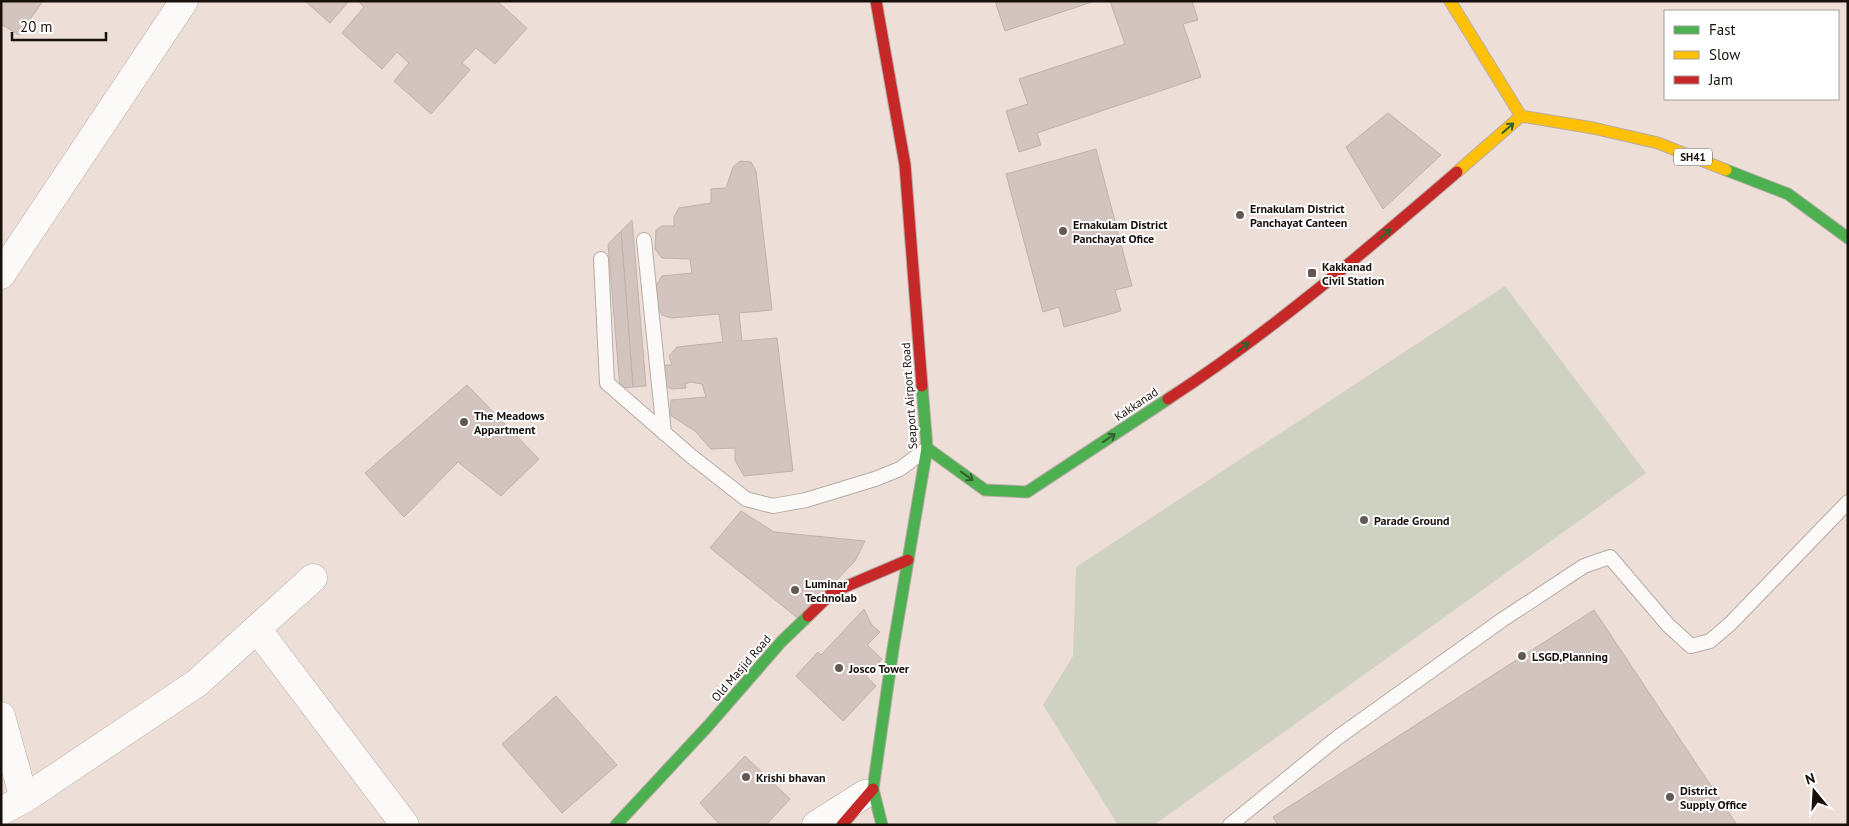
<svg xmlns="http://www.w3.org/2000/svg" width="1849" height="826" viewBox="0 0 1849 826" font-family="'PT Sans',sans-serif">
<rect width="100%" height="100%" fill="#eddfd7"/>
<polygon fill="#cfd1c2" points="1505,286 1646,473 1154,825 1118,825 1043,705 1073,656 1076,567"/>
<g fill="#d3c4bf" stroke="#beb2af">
<polygon points="1,1 43,1 19,35 1,24"/>
<polygon points="305,1 349,1 330,23"/>
<polygon points="358,1 497,1 527,28 495,64 476,48 462,63 470,70 431,114 394,81 409,63 397,52 382,69 342,33 364,7"/>
<polygon points="995,1 1095,1 1005,31"/>
<polygon points="1110,1 1192,1 1198,20 1183,24 1201,77 1037,133 1041,145 1019,152 1006,111 1028,104 1019,79 1125,44"/>
<polygon points="1388,113 1441,155 1383,209 1346,147"/>
<polygon points="1096,149 1132,286 1115,290 1121,311 1064,327 1059,307 1043,312 1006,174"/>
<polygon points="740,161 751,162 756,171 772,310 739,313 742,341 777,338 793,471 744,476 735,460 735,448 711,449 695,431 670,415 671,400 706,397 702,384 690,382 685,384 686,388 671,389 665,385 658,365 672,365 669,356 677,347 723,342 719,314 671,318 662,315 651,294 662,276 692,273 690,259 662,258 655,249 656,230 662,226 674,226 674,217 679,208 711,203 711,189 726,188 733,167"/>
<polygon points="632,220 646,386 633,387 621,231"/>
<polygon points="621,231 633,387 620,388 608,244"/>
<polygon points="467,385 539,459 501,496 458,462 404,517 365,473"/>
<polygon points="741,511 774,532 865,541 855,561 799,619 710,548"/>
<polygon points="864,609 871,624 880,632 867,645 882,659 866,676 876,686 843,721 796,676 818,652 821,655"/>
<polygon points="1594,610 1737,825 1278,825 1273,817"/>
<polygon points="556,696 617,765 562,813 502,744"/>
<polygon points="745,756 790,799 766,825 720,825 700,803"/>
</g>
<g fill="none" stroke-linecap="round" stroke-linejoin="round">
<g stroke="#b6aba5" stroke-width="16">
<g id="lane">
<polyline points="644,240 664,433"/>
<polyline points="601,259 607,383 691,456 746,499 773,506 806,500 875,479 900,469 925,450"/>
<polyline points="1230,825 1337,738 1502,620 1584,566 1610,557 1668,625 1691,646 1710,641 1730,624 1848,502"/>
</g>
</g>
<g stroke="#b6aba5" stroke-width="29">
<g id="street">
<polyline points="1,275 184,1"/>
<polyline points="257,629 405,825"/>
<polyline points="1,716 24,799"/>
<polyline points="1,811 24,799 197,683 313,578"/>
<polyline points="816,825 865,794"/>
</g>
</g>
<g stroke="#b6aba5" stroke-width="13">
<g id="fast">
<polyline points="1726,170 1788,194 1848,238"/>
<polyline points="927,448 985,490 1027,492 1168,399"/>
<polyline points="616,825 708,726 781,642 808,616"/>
<polyline points="882,825 873,789 893,649 927,448 922,386"/>
</g>
</g>
<g stroke="#b6aba5" stroke-width="13">
<g id="slow">
<polyline points="1450,1 1521,116 1593,128 1658,143 1726,170"/>
<polyline points="1457,172 1521,116"/>
</g>
</g>
<g stroke="#b6aba5" stroke-width="13">
<g id="jam">
<polyline points="876,1 905,165 922,386"/>
<path d="M1168,399C1271,332 1364,252 1457,172"/>
<polyline points="808,616 833,592 908,560"/>
<polyline points="842,825 873,789"/>
</g>
</g>
<use href="#lane" stroke="#fcfaf9" stroke-width="14"/>
<use href="#street" stroke="#fcfaf9" stroke-width="28"/>
<use href="#fast" stroke="#4caf50" stroke-width="11"/>
<use href="#slow" stroke="#ffc107" stroke-width="11"/>
<use href="#jam" stroke="#c62828" stroke-width="11"/>
</g>
<defs><path id="oneway-shaft" d="M-6 0H5M1.5-3L5.5 0L1.5 3" fill="none" stroke-width="1.6" stroke-linecap="round" stroke-linejoin="round" transform="scale(1.25)"/></defs>
<g stroke="#32602e">
<use href="#oneway-shaft" transform="translate(1508 128) rotate(-41)"/>
<use href="#oneway-shaft" transform="translate(1385 234) rotate(-41)"/>
<use href="#oneway-shaft" transform="translate(1243 347) rotate(-38)"/>
<use href="#oneway-shaft" transform="translate(1109 438) rotate(-34)"/>
<use href="#oneway-shaft" transform="translate(967 476) rotate(36)"/>
</g>
<g fill="#635852" stroke="#fff" stroke-width="2">
<circle cx="1240" cy="215" r="5"/>
<circle cx="1063" cy="231" r="5"/>
<rect x="1307" y="268" width="10" height="10" rx="2.5"/>
<circle cx="464" cy="422" r="5"/>
<circle cx="1364" cy="520" r="5"/>
<circle cx="795" cy="590" r="5"/>
<circle cx="1522" cy="656" r="5"/>
<circle cx="839" cy="668" r="5"/>
<circle cx="746" cy="777" r="5"/>
<circle cx="1670" cy="797" r="5"/>
</g>
<g text-anchor="middle" dominant-baseline="central" stroke-width="4" stroke-linejoin="round" paint-order="stroke">
<rect fill="#fff" stroke="#5d5854" stroke-width="1" x="1674" y="148.5" width="38" height="17" rx="4"/>
<g font-size="11" font-weight="bold" fill="#18100b">
<text x="1693" y="157">SH41</text>
</g>
<g font-size="12" font-weight="bold" fill="#18100b" stroke="#fff" text-anchor="start">
<text x="1250" y="208">Ernakulam District<tspan x="1250" dy="14">Panchayat Canteen</tspan></text>
<text x="1073" y="224">Ernakulam District<tspan x="1073" dy="14">Panchayat Ofice</tspan></text>
<text x="1322" y="266">Kakkanad<tspan x="1322" dy="14">Civil Station</tspan></text>
<text x="474" y="415">The Meadows<tspan x="474" dy="14">Appartment</tspan></text>
<text x="1374" y="520">Parade Ground</text>
<text x="805" y="583">Luminar<tspan x="805" dy="14">Technolab</tspan></text>
<text x="1532" y="656">LSGD,Planning</text>
<text x="849" y="668">Josco Tower</text>
<text x="756" y="777">Krishi bhavan</text>
<text x="1680" y="790">District<tspan x="1680" dy="14">Supply Office</tspan></text>
</g>
<g font-size="12" fill="#18100b" stroke="#fff">
<text transform="translate(909 396) rotate(-94)">Seaport Airport Road</text>
<text transform="translate(1136 404) rotate(-34)">Kakkanad</text>
<text transform="translate(741 668) rotate(-49)">Old Masjid Road</text>
</g>
</g>
<rect width="1849" height="826" fill="none" stroke="#18100b" stroke-width="5"/>
<rect x="1664" y="10" width="175" height="90" fill="#ffffff" stroke="#a39f9d"/>
<rect x="1674" y="26" width="25" height="8" fill="#4caf50" stroke="#a39f9d"/>
<text x="1709" y="35" font-size="15" fill="#18100b">Fast</text>
<rect x="1674" y="51" width="25" height="8" fill="#ffc107" stroke="#a39f9d"/>
<text x="1709" y="60" font-size="15" fill="#18100b">Slow</text>
<rect x="1674" y="76" width="25" height="8" fill="#c62828" stroke="#a39f9d"/>
<text x="1709" y="85" font-size="15" fill="#18100b">Jam</text>
<g transform="translate(1814 791) rotate(342)" stroke="#ffffff" stroke-width="4" paint-order="stroke">
<path d="M0-4L9 19L0 12L-9 19Z" fill="#18100b"/>
<text y="-8" font-size="14" font-weight="bold" text-anchor="middle" fill="#18100b">N</text>
</g>
<path d="M12 32v8h94v-8" fill="none" stroke="#18100b" stroke-width="2.5"/>
<text x="20" y="32" font-size="15" fill="#18100b" stroke="#ffffff" stroke-width="4" paint-order="stroke">20 m</text>
</svg>
